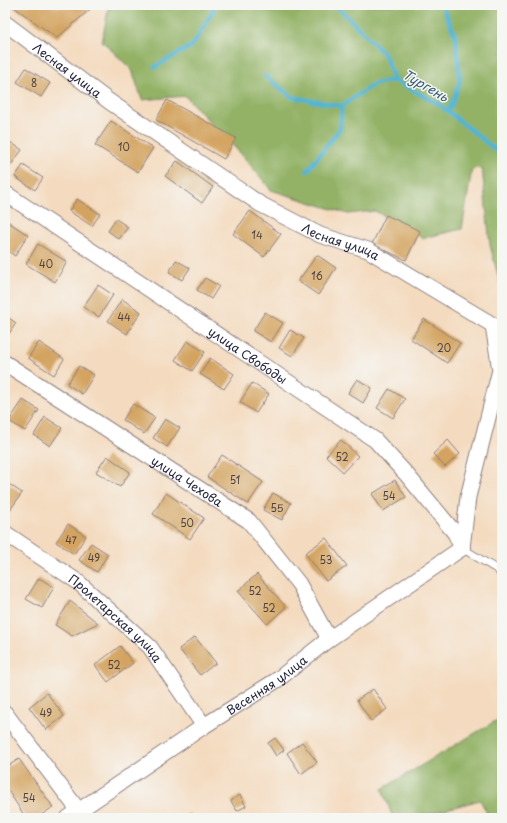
<svg xmlns="http://www.w3.org/2000/svg" width="507" height="823" viewBox="0 0 507 823" font-family="'Playpen Sans',sans-serif">
<rect width="100%" height="100%" fill="#f6f6f2"/>
<filter id="ink" filterUnits="userSpaceOnUse"><feTurbulence type="fractalNoise" baseFrequency=".025" numOctaves="2"/><feDisplacementMap in="SourceGraphic" scale="8" xChannelSelector="R" yChannelSelector="G"/><feConvolveMatrix kernelMatrix="1 2 1 2 8 2 1 2 1" color-interpolation-filters="sRGB"/></filter>
<filter id="wash" filterUnits="userSpaceOnUse"><feTurbulence type="fractalNoise" baseFrequency=".012" numOctaves="4" result="noise"/><feDisplacementMap in="SourceGraphic" scale="16" xChannelSelector="R" yChannelSelector="G"/><feGaussianBlur stdDeviation="0.9" result="paint"/><feColorMatrix in="noise" values="0 0 0 0 0 0 0 0 0 0 0 0 0 0 0 0 0 1.4 0 .05"/><feComposite in="paint" operator="in"/></filter>
<g filter="url(#wash)">
<rect width="100%" height="100%" fill="#f4dbc0"/>
<g fill="#93b266" stroke="#5a6a50">
<polygon points="109,5 502,5 502,291 490,245 482,168 472,169 462,229 423,238 375,211 348,214 271,190 242,155 185,96 142,100 132,70 102,41"/>
<polygon points="502,717 502,818 479,818 487,813 480,800 425,815 419,818 393,818 382,789"/>
</g>
<g fill="none" stroke-linecap="round" stroke-linejoin="round">
<g stroke="#52b4d1" stroke-width="4.5">
<polyline points="336,5 385,55 394,80 439,104 502,155"/>
<polyline points="442,5 456,37 460,80 453,102 448,111"/>
<polyline points="155,67 193,45 216,5"/>
<polyline points="265,76 292,97 342,106 374,84 394,80"/>
<polyline points="307,171 340,129 342,106"/>
</g>
</g>
<g id="blocks">
<g fill="#d3a35f">
<polygon points="11,5 55,5 58,7 61,5 95,5 57,38"/>
<polygon points="26,68 50,83 41,97 17,82"/>
<polygon points="167,100 236,138 224,159 156,120"/>
<polygon points="111,121 153,148 138,172 95,145"/>
<polygon points="6,139 22,150 5,173 5,140"/>
<polygon points="177,161 213,187 202,203 165,176"/>
<polygon points="23,165 43,178 35,190 15,177"/>
<polygon points="77,199 100,214 92,226 69,211"/>
<polygon points="250,211 281,234 264,257 233,234"/>
<polygon points="386,215 420,231 406,260 372,244"/>
<polygon points="116,219 128,227 119,239 108,231"/>
<polygon points="5,220 28,235 15,256 5,249"/>
<polygon points="38,244 67,262 55,282 26,264"/>
<polygon points="317,255 336,268 318,295 298,281"/>
<polygon points="176,260 190,268 182,280 169,272"/>
<polygon points="205,278 219,286 211,299 197,290"/>
<polygon points="98,285 113,295 99,317 83,307"/>
<polygon points="122,299 141,312 127,334 108,321"/>
<polygon points="265,312 283,323 271,342 253,331"/>
<polygon points="5,315 16,323 5,340"/>
<polygon points="424,319 460,343 447,363 411,339"/>
<polygon points="290,330 304,338 292,356 279,348"/>
<polygon points="187,341 205,352 192,371 175,360"/>
<polygon points="39,342 64,359 54,375 28,358"/>
<polygon points="210,358 234,374 224,389 200,374"/>
<polygon points="79,366 94,375 82,394 67,384"/>
<polygon points="357,379 372,388 363,403 348,393"/>
<polygon points="252,383 269,394 256,413 240,402"/>
<polygon points="389,389 405,399 393,418 377,408"/>
<polygon points="23,400 39,410 25,431 9,421"/>
<polygon points="133,404 155,418 144,434 123,420"/>
<polygon points="45,417 62,428 50,446 34,435"/>
<polygon points="165,419 180,428 167,447 153,438"/>
<polygon points="341,440 358,456 343,472 326,456"/>
<polygon points="448,440 460,454 445,467 433,454"/>
<polygon points="222,455 263,482 248,504 207,477"/>
<polygon points="107,456 130,472 120,487 96,472"/>
<polygon points="395,480 406,497 383,511 372,494"/>
<polygon points="6,482 22,493 8,513 5,511"/>
<polygon points="166,493 204,518 190,539 153,514"/>
<polygon points="273,493 291,503 282,520 263,510"/>
<polygon points="68,524 86,536 74,554 56,542"/>
<polygon points="326,538 347,566 326,581 305,553"/>
<polygon points="91,543 108,554 97,572 79,560"/>
<polygon points="257,574 286,607 267,624 238,591"/>
<polygon points="39,578 54,587 42,608 26,599"/>
<polygon points="70,601 98,623 72,636 55,625"/>
<polygon points="195,637 216,663 200,675 179,649"/>
<polygon points="120,646 133,663 108,682 95,665"/>
<polygon points="5,648 10,652 5,659"/>
<polygon points="373,689 387,709 371,721 357,700"/>
<polygon points="47,693 64,716 46,730 29,707"/>
<polygon points="275,738 284,750 276,756 268,743"/>
<polygon points="302,742 317,762 301,774 287,753"/>
<polygon points="19,759 53,807 37,818 26,818 5,786 5,768"/>
<polygon points="240,795 246,806 237,811 231,801"/>
<polygon points="189,813 192,818 180,818"/>
</g>
</g>
</g>
<g filter="url(#ink)">
<use href="#blocks" fill-opacity="0" stroke="#8b7e7e" stroke-width="1"/>
<g fill="none" stroke-linecap="round" stroke-linejoin="round">
<g stroke="#8b7e7e" stroke-width="9">
<polyline id="lane" points="462,548 498,570 502,576"/>
</g>
<g stroke="#8b7e7e" stroke-width="17">
<g id="street">
<path id="s1" d="M5,23L110,102L260,204L320,235L368,250L493,325L500,370L468,497L462,548"/>
<path id="s2" d="M5,193L375,440L407,475L455,533L462,548"/>
<path id="s3" d="M5,363L249,521L299,584L329,639"/>
<path id="s4" d="M5,533L78,582L150,647L204,726"/>
<polyline points="5,713 79,811"/>
<path id="s5" d="M68,818L204,726L277,680L329,639L462,548"/>
</g>
</g>
<use href="#lane" stroke="#fff" stroke-width="7"/>
<use href="#street" stroke="#fff" stroke-width="15"/>
</g>
</g>
<g text-anchor="middle" dominant-baseline="central" stroke-width="3" stroke-linejoin="round" paint-order="stroke">
<g font-size="10" fill="#4e4244">
<text x="34" y="82">8</text>
<text x="124" y="146">10</text>
<text x="257" y="234">14</text>
<text x="46" y="263">40</text>
<text x="317" y="275">16</text>
<text x="124" y="316">44</text>
<text x="444" y="347">20</text>
<text x="342" y="456">52</text>
<text x="235" y="479">51</text>
<text x="389" y="495">54</text>
<text x="277" y="507">55</text>
<text x="187" y="522">50</text>
<text x="71" y="539">47</text>
<text x="94" y="557">49</text>
<text x="326" y="559">53</text>
<text x="255" y="590">52</text>
<text x="269" y="607">52</text>
<text x="114" y="664">52</text>
<text x="46" y="712">49</text>
<text x="29" y="797">54</text>
</g>
<g font-size="12" fill="#22223b" stroke="#f6f6f2">
<text stroke="none"><textPath href="#s1" startOffset="78">Лесная улица</textPath></text>
<text stroke="none"><textPath href="#s1" startOffset="402">Лесная улица</textPath></text>
<text stroke="none"><textPath href="#s2" startOffset="292">улица Свободы</textPath></text>
<text stroke="none"><textPath href="#s3" startOffset="217">улица Чехова</textPath></text>
<text stroke="none"><textPath href="#s4" startOffset="140">Пролетарская улица</textPath></text>
<text stroke="none"><textPath href="#s5" startOffset="239">Весенняя улица</textPath></text>
</g>
<g font-size="13" font-style="italic" fill="#355c77" stroke="#f6f6f2">
<text transform="translate(426 85) rotate(30)">Тургень</text>
</g>
</g>
<rect width="507" height="823" fill="none" stroke="#f6f6f2" stroke-width="20"/>
</svg>
